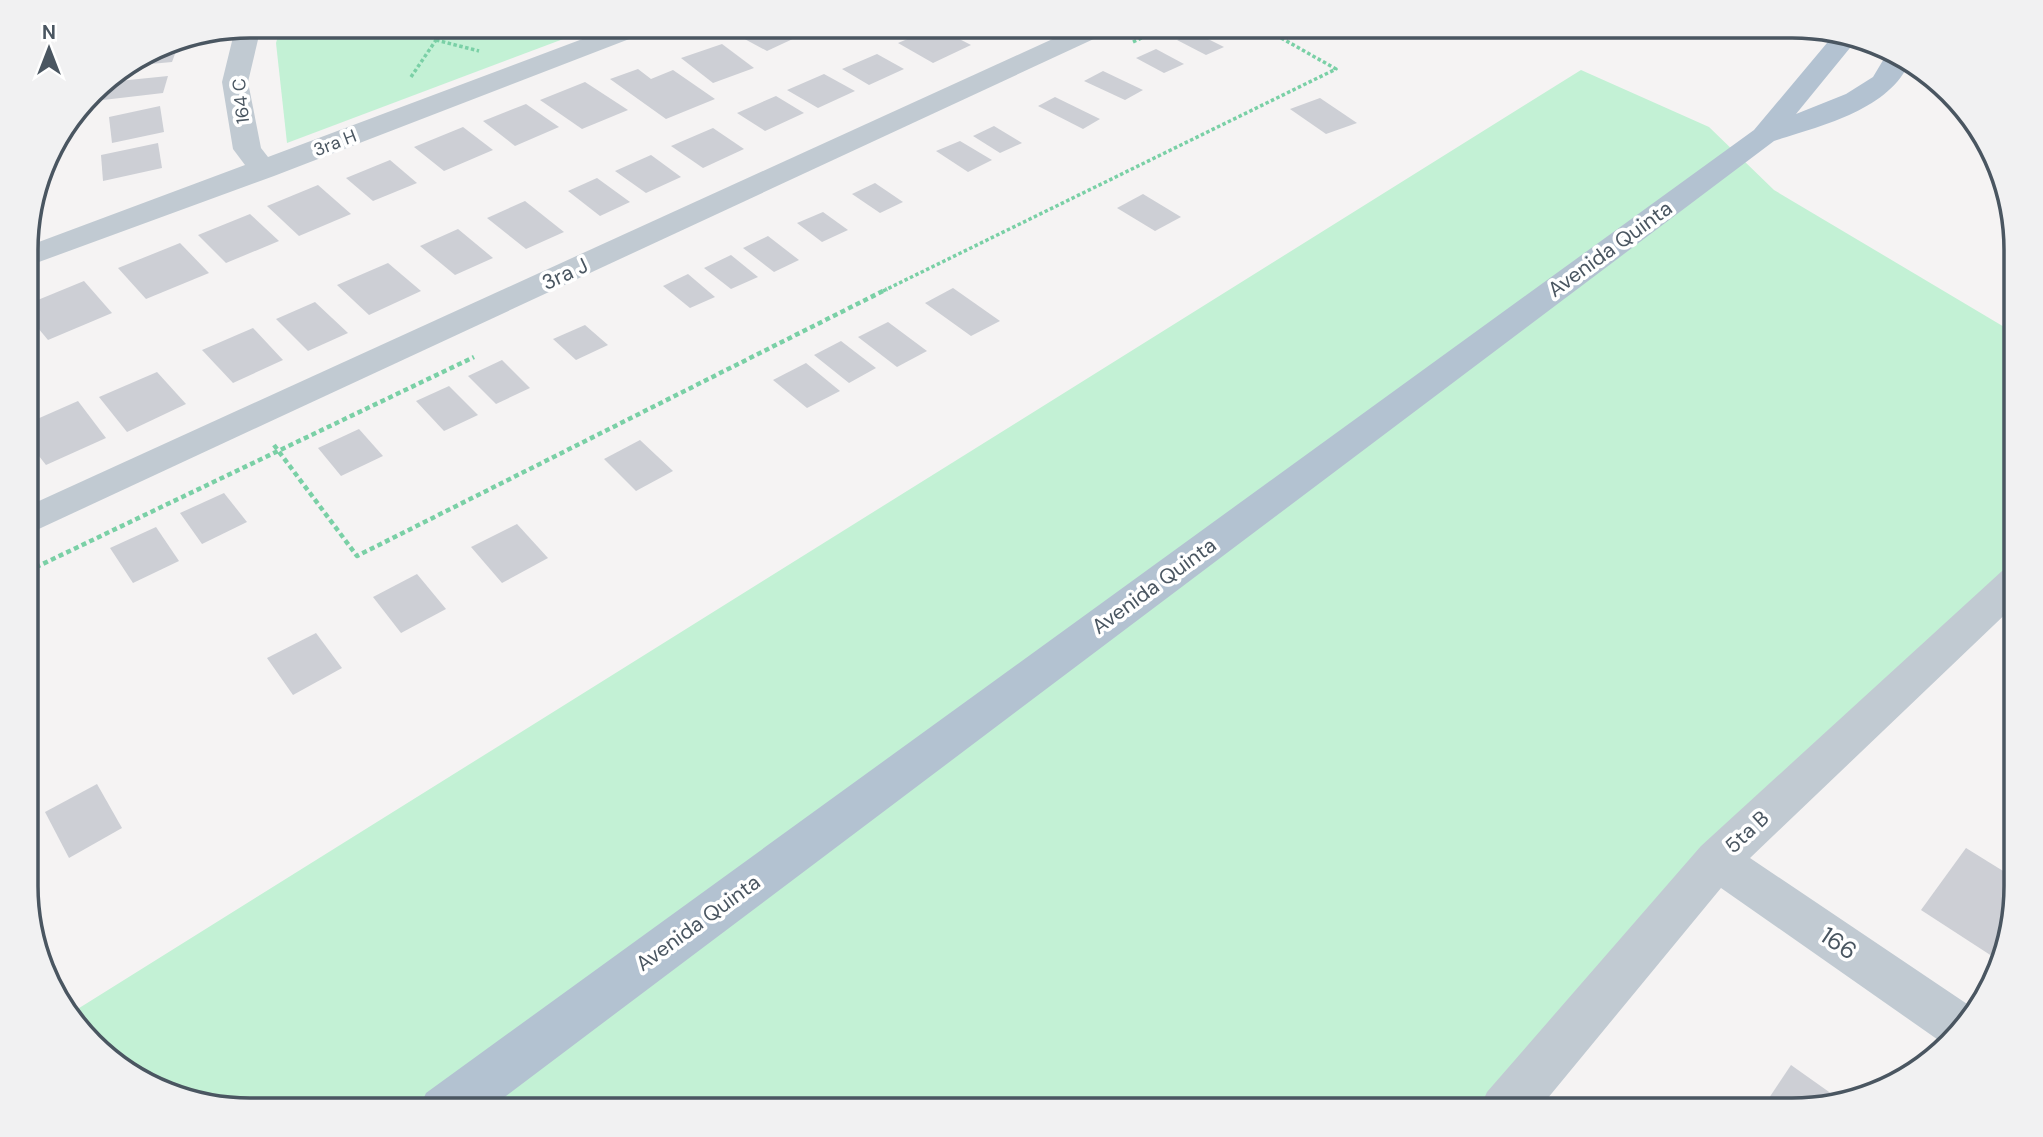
<svg xmlns="http://www.w3.org/2000/svg" width="2043" height="1137" viewBox="0 0 2043 1137" font-family="'DM Sans',sans-serif">
<rect width="100%" height="100%" fill="#f5f3f3"/>
<g fill="#c3f1d5">
<polygon points="281,26 598,26 287,143 276,43"/>
<polygon points="1581,70 1709,127 1774,190 2016,334 2016,580 1717,860 1505,1110 250,1111 139,1081 68,1015"/>
</g>
<g fill="#cdcfd5">
<polygon points="737,26 777,26 797,37 767,51 728,30"/>
<polygon points="973,26 1010,26 990,35"/>
<polygon points="936,27 971,45 933,63 898,43"/>
<polygon points="1194,32 1224,47 1206,55 1177,40"/>
<polygon points="179,43 172,62 129,66 164,44"/>
<polygon points="722,44 754,68 713,83 681,58"/>
<polygon points="1156,49 1184,64 1164,73 1136,58"/>
<polygon points="877,54 904,69 869,85 842,69"/>
<polygon points="638,69 651,79 673,70 715,99 666,119 610,79"/>
<polygon points="1103,71 1143,90 1125,100 1084,81"/>
<polygon points="824,74 855,91 818,108 787,90"/>
<polygon points="168,76 163,93 103,100 109,82"/>
<polygon points="585,82 628,110 582,129 540,100"/>
<polygon points="776,96 804,113 765,131 737,113"/>
<polygon points="1055,97 1100,119 1083,129 1038,106"/>
<polygon points="1320,98 1357,123 1326,134 1290,109"/>
<polygon points="526,104 559,127 515,146 483,121"/>
<polygon points="160,106 164,132 112,143 109,117"/>
<polygon points="994,126 1022,143 1000,153 973,136"/>
<polygon points="463,127 493,150 444,171 414,147"/>
<polygon points="713,128 744,149 703,168 671,146"/>
<polygon points="960,141 992,160 968,172 936,151"/>
<polygon points="158,143 162,168 103,181 101,155"/>
<polygon points="651,155 681,177 646,193 615,171"/>
<polygon points="390,160 417,183 373,201 346,178"/>
<polygon points="597,178 630,202 600,216 568,191"/>
<polygon points="875,183 903,202 880,213 852,194"/>
<polygon points="318,185 351,214 299,236 267,206"/>
<polygon points="1143,194 1181,217 1155,231 1117,208"/>
<polygon points="525,201 564,232 526,249 487,218"/>
<polygon points="823,212 848,230 822,242 797,223"/>
<polygon points="250,214 279,241 226,263 198,235"/>
<polygon points="458,229 493,258 455,275 420,246"/>
<polygon points="768,236 799,260 774,272 743,248"/>
<polygon points="180,243 209,273 146,299 118,268"/>
<polygon points="731,255 758,277 731,289 704,268"/>
<polygon points="388,263 421,291 369,315 337,285"/>
<polygon points="688,274 715,297 690,308 663,286"/>
<polygon points="84,281 112,313 48,340 28,316 28,304"/>
<polygon points="953,288 1000,321 971,336 925,303"/>
<polygon points="315,302 348,333 308,351 276,319"/>
<polygon points="888,322 927,351 897,367 858,337"/>
<polygon points="585,325 608,345 576,360 553,339"/>
<polygon points="253,328 283,360 233,383 202,350"/>
<polygon points="841,341 876,368 849,383 814,355"/>
<polygon points="502,360 530,388 496,404 468,376"/>
<polygon points="806,363 840,391 807,408 773,380"/>
<polygon points="157,372 186,404 127,432 99,397"/>
<polygon points="449,386 478,415 444,431 416,401"/>
<polygon points="78,401 106,438 46,465 28,442 28,423"/>
<polygon points="359,429 383,456 341,476 318,448"/>
<polygon points="640,440 673,471 636,491 604,459"/>
<polygon points="224,493 247,522 202,544 180,513"/>
<polygon points="517,524 548,558 502,583 471,547"/>
<polygon points="156,527 179,561 133,583 110,548"/>
<polygon points="417,574 446,609 401,633 373,597"/>
<polygon points="316,633 342,668 293,695 267,658"/>
<polygon points="97,784 122,828 69,858 45,812"/>
<polygon points="1966,848 2016,879 2016,901 1998,960 1921,910"/>
<polygon points="1791,1065 1839,1099 1807,1110 1761,1110"/>
</g>
<g fill="none" stroke-linecap="round" stroke-linejoin="round">
<g stroke="#7ad0a6" stroke-width="3.5" stroke-dasharray="3.5 2.5" stroke-linecap="butt">
<polyline points="436,40 479,51"/>
<polyline points="1133,42 1167,26"/>
<polyline points="411,77 436,40 438,26"/>
<polyline points="883,291 1336,69 1260,26"/>
</g>
<g stroke="#7ad0a6" stroke-width="4.5" stroke-dasharray="5 3.5" stroke-linecap="butt">
<polyline points="274,445 357,556 887,289"/>
<polyline points="28,571 474,357"/>
</g>
<g fill="#c1cad2" fill-rule="evenodd">
<polygon points="250,26 261,27 248,82 261,148 268,157 617,26 654,26 650,31 274,176 28,266 28,246 245,165 233,149 222,82 235,29"/>
<polygon points="1081,26 1115,26 1111,31 28,534 28,506"/>
<polygon points="2016,567 2016,604 1750,858 1976,1010 1944,1044 1721,888 1538,1110 1479,1110 1487,1092 1701,846 2002,571"/>
</g>
<path fill="#b3c2d1" fill-rule="evenodd" d="M1832,37L1854,43L1796,114L1846,94L1873,77L1888,52L1904,56L1910,61C1890,110 1820,126 1774,141L486,1111H418L426,1093L1754,130Z"/>
</g>
<g text-anchor="middle" dominant-baseline="central" stroke-width="7" stroke-linejoin="round" paint-order="stroke">
<g font-size="18" fill="#4a5661" stroke="#fff">
<text transform="translate(241 101) rotate(-96)">164 C</text>
<text transform="translate(335 143) rotate(-21)">3ra H</text>
</g>
<g font-size="21" fill="#4a5661" stroke="#fff">
<text transform="translate(1610 249) rotate(-36)">Avenida Quinta</text>
<text transform="translate(565 274) rotate(-25)">3ra J</text>
<text transform="translate(1154 586) rotate(-36)">Avenida Quinta</text>
<text transform="translate(1747 832) rotate(-43)">5ta B</text>
<text transform="translate(698 923) rotate(-36)">Avenida Quinta</text>
</g>
<g font-size="24" fill="#4a5661" stroke="#fff">
<text transform="translate(1839 943) rotate(34)">166</text>
</g>
</g>
<path d="M0 0H2043V1137H0ZM250 38H1792A212 212 0 0 1 2004 250V886A212 212 0 0 1 1792 1098H250A212 212 0 0 1 38 886V250A212 212 0 0 1 250 38Z" fill="#f1f1f2" fill-rule="evenodd"/>
<path fill="none" stroke="#4a5661" stroke-width="3.5" d="M250 38H1792A212 212 0 0 1 2004 250V886A212 212 0 0 1 1792 1098H250A212 212 0 0 1 38 886V250A212 212 0 0 1 250 38Z"/>
<g transform="translate(49 49)" stroke="#ffffff" stroke-width="5" paint-order="stroke">
<path d="M0-5L12 26L0 18L-12 26Z" fill="#4a5661"/>
<text y="-10" font-size="19" font-weight="bold" text-anchor="middle" fill="#4a5661">N</text>
</g>
</svg>
